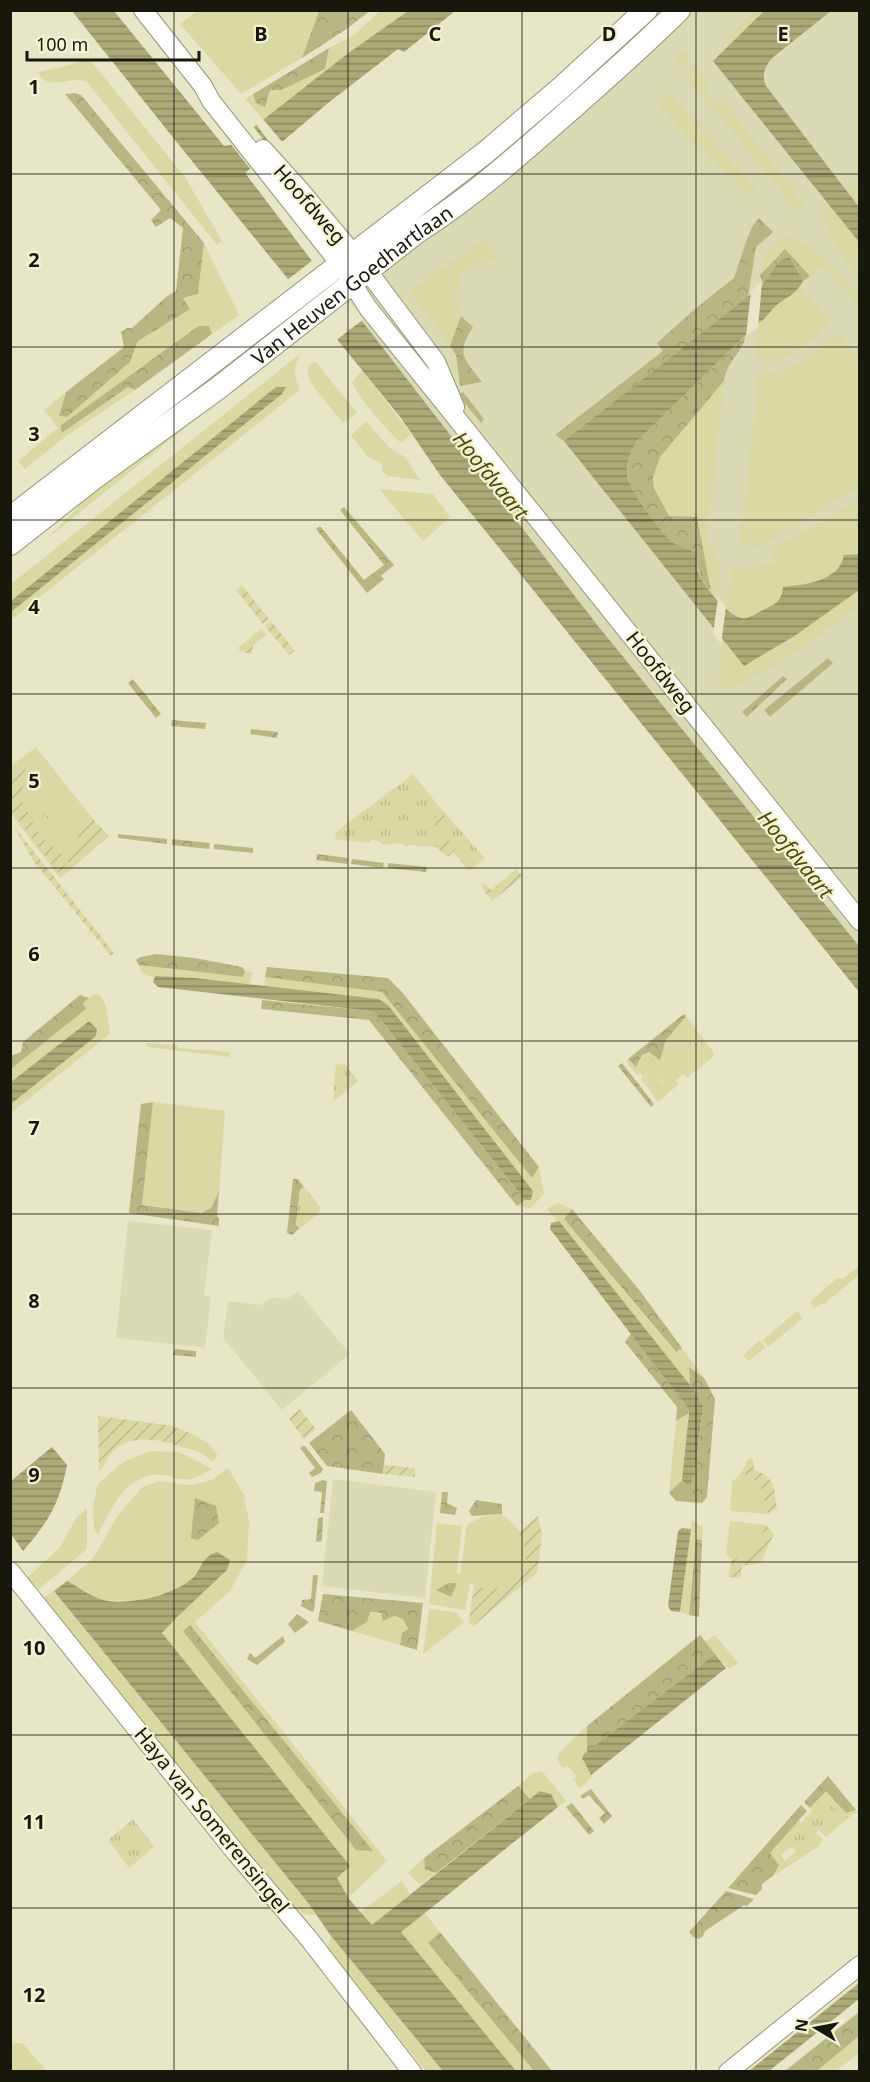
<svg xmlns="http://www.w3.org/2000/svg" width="870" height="2082" viewBox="0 0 870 2082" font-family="'Noto Sans',sans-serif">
<defs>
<pattern id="forest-crowns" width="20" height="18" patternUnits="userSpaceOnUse" patternTransform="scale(1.5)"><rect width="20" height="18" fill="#b8b783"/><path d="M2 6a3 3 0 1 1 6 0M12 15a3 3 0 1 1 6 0" fill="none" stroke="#9d9d70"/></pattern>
<pattern id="park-tufts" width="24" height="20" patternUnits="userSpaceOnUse" patternTransform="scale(1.5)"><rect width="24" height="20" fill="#dad9a4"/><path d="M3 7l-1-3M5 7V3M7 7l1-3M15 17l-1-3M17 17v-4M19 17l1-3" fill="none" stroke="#baba8c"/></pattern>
<pattern id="garden-furrows" width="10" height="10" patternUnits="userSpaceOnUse" patternTransform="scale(1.5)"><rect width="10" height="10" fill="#dad9a4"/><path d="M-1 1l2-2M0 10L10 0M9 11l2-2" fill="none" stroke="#baba8c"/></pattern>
<pattern id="water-rules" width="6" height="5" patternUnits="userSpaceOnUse" patternTransform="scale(1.5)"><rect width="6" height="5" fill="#acaa77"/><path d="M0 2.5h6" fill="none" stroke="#8b8960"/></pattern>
</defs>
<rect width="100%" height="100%" fill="#e7e7c7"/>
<g fill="#dadab4">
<polygon points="648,11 859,11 859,965 319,291"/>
<polygon points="128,1221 212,1230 204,1295 211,1297 205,1348 116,1338"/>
<polygon points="298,1291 350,1354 282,1410 223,1338 228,1301 260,1305 271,1297 287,1299"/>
<polygon points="333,1479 436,1492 425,1598 322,1586"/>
</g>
<g fill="#dad9a4" fill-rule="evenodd">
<polygon points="299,10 303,12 305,11 319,11 302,58 241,94 180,24 197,11"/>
<polygon points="380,11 408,11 347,54 264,120 245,99 253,94 256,103 270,90 325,69 329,48 354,35"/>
<polygon points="754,11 764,11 729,46 724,40"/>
<polygon points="685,50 691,57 680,67 674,60"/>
<path d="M81,60L91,61L185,177L222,241L217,245L87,82C70,75 47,93 38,72L70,65Z"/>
<polygon points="695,66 710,83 704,88 717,105 724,101 804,204 805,207 799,211 797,211 686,76"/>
<polygon points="670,93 757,190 752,196 699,148 657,104"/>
<polygon points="854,184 859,185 859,207 845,189"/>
<path d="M827,202L859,242V278C841,255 828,235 822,207Z"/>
<path d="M791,237L819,253L859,293L858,304L824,266L810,276L785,249L760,275C766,256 769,239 791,237Z"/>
<polygon points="484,239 499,258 497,261 477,263 463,273 454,297 461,316 450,346 410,291"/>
<polygon points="204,243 239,315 212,334 209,326 197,326 60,426 63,433 128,387 135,390 66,436 25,469 18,461 58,428 44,410 66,392 59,416 67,417 130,362 138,341 189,309 183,298 198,294"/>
<path d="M800,286L831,324C817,335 783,366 765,360C760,359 757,355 754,351L757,324C769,317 770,309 780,303C788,297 794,294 800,286Z"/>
<path d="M839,334L859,359V487L769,541L755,547L740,543L759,375C793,370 812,354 839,334Z"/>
<path d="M301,353C293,367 293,375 300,390L11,620V584Z"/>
<polygon points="315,361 357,413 343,423 313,386 307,372 309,365"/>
<path d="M362,370L411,434L401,443C382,425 365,406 352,383Z"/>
<polygon points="724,381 707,536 720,568 718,599 711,591 697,517 669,516 654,488 653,477 660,457"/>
<polygon points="195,420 49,537 106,478"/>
<polygon points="366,421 389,447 406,458 420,480 388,476 382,471 383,464 367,456 351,435"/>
<polygon points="379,489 433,494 450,517 423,541"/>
<path d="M859,501V554L844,555C839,581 805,585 783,587L782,596L775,605L745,618L735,617L725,610L732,565C748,570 759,568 775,563L771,550Z"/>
<polygon points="859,590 859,606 788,658 739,684 728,688 718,685 722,640 744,666 796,635"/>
<path d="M36,747L93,819L78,825V848L66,853L70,870L60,878L11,814V811L61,875L60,853C55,849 49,845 45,841C38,834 20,803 21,794C22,782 27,779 25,765L11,778V766Z"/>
<polygon points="139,965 242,977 245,971 253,972 250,985 160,976 154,978 142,973"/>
<polygon points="265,977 382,992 531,1177 539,1167 544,1194 530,1208 517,1206 525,1200 531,1200 533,1191 388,1005 379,999 264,986"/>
<polygon points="94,994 99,994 106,1005 110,1034 11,1113 11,1104 96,1036 97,1029 89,1021 11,1082 11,1069 86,1009 82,1003"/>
<path d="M686,1016L714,1053V1056L687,1078L684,1074L676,1080L679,1084L658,1102L641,1079L643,1077L640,1073L637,1075L626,1061L628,1059L636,1067L642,1055L649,1052L660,1059L666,1040ZM650,1058L660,1070H668L659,1078L663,1081L657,1087L640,1066Z"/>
<polygon points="147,1043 177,1045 178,1048 200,1050 201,1049 230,1052 230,1057 147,1047"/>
<polygon points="153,1102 225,1111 219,1191 211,1208 201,1213 142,1205"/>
<polygon points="558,1203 572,1209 564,1219 675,1352 682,1348 704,1378 689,1367 690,1385 547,1209"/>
<polygon points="859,1266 859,1275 824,1304 821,1304 814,1308 810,1302 837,1278 843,1279"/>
<polygon points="797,1311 803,1318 768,1347 763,1340"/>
<polygon points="760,1340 766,1347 749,1361 743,1355"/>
<polygon points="689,1413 682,1480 669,1493 676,1421"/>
<polygon points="192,1434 208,1443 218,1456 212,1461 200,1452 181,1447"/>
<path d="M150,1451L179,1452L212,1469C202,1475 193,1481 181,1479C175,1479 169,1475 163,1475C126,1472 113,1507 98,1534L94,1530L93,1504L98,1484L123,1462Z"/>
<polygon points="228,1468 244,1495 249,1522 247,1560 230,1591 195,1622 387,1861 348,1898 337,1878 349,1866 162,1633 177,1617 208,1555 191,1580 173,1591 135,1601 101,1600 67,1581 93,1558 119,1514 142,1487 160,1481 190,1485 212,1480"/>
<polygon points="741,1473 759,1482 768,1514 730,1511 732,1482"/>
<polygon points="87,1508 87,1549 39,1589 27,1578 60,1547 76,1518"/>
<path d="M502,1514C510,1521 519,1528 523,1539C535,1568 513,1594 482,1589C478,1589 474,1585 470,1583L465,1610L429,1604L437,1523L462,1526L457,1573L460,1574L467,1525L481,1517Z"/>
<polygon points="692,1520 703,1528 702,1540 696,1539 689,1615 680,1612"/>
<polygon points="730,1521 766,1525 752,1553 732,1560 726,1553"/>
<polygon points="54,1591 309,1904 318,1915 306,1915 289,1903 38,1601"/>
<polygon points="429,1609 456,1612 464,1622 423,1654"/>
<polygon points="369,1612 403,1619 408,1629 402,1633 400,1645 352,1631 367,1622"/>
<polygon points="713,1636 716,1636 738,1663 729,1669 705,1642"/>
<path d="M587,1726V1752L582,1758L592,1777L580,1788L573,1779L576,1776L567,1765L563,1768C558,1763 556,1760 559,1753Z"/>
<polygon points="542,1771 566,1801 558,1807 551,1794 540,1791 530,1799 518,1786 533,1773"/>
<polygon points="826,1791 846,1813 856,1810 859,1813 853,1814 826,1837 819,1830 839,1813 825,1797 813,1810 810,1808"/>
<polygon points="799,1820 801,1823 794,1831 796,1833 792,1846 781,1855 785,1861 796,1852 795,1850 815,1833 823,1839 818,1847 773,1876 779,1865 770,1853"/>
<polygon points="424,1858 425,1870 436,1873 420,1885 408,1873"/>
<polygon points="402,1881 410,1894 372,1926 360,1912"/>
<polygon points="424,1912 440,1932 428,1943 534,2071 516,2071 401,1932"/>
<polygon points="331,1936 443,2071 426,2071 327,1949"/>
<polygon points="859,2036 859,2053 836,2071 816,2072"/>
<polygon points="14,2043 22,2043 47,2071 11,2071 11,2046"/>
</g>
<g fill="url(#forest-crowns)">
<polygon points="319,11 319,10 370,11 345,30 302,58"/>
<polygon points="329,48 325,69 281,90 270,90 265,107 256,103 253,94"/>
<polygon points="75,93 81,95 204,243 198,294 183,298 190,309 138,341 130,362 67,417 59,416 66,392 124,347 121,332 127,328 132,328 166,297 176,291 183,228 170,218 156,227 151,220 161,210 65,94"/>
<polygon points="759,218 773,232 756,247 748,297 564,441 555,435 663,351 657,343 696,308 734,278 746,242 752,227"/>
<polygon points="785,249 810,276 803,281 788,257 780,260 763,284 760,275"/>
<path d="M461,316L473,327C455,354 465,359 482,382L460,386L456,355L450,346Z"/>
<polygon points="198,326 209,326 212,334 135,390 128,387 62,433 60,426"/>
<path d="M745,336C745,350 727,360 724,381L660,457L653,477L654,488L669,516L697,517L711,591C698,577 699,568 693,551C685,549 678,546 671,541C659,531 627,488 627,474C626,462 631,452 636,442Z"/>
<polygon points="463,392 484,419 481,423 458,395"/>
<polygon points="344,507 394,565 381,576 384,579 367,593 316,529 320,526 364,580 384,565 340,510"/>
<polygon points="828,658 833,663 770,717 764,710"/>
<polygon points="783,676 787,679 747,717 742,712"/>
<polygon points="133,679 161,714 156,718 128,683"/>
<polygon points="172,720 206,723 205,729 171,726"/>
<polygon points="251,729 278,732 277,738 250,734"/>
<polygon points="118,834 167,839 167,844 118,838"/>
<polygon points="172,839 210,843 209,849 172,845"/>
<polygon points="214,844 253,848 253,853 214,849"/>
<polygon points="317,854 348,858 347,864 316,860"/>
<polygon points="352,859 384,863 383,868 351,864"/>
<polygon points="388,863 427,867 426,872 388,868"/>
<polygon points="156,954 195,958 242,967 245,971 243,977 139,965 136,960 140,957"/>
<polygon points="267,967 388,978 402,992 539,1167 532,1178 382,992 265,977"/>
<polygon points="80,995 89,998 83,1003 86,1009 11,1069 11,1056 21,1052 23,1042"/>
<polygon points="262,1000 371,1011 376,1014 525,1200 517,1206 369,1020 261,1009"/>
<polygon points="684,1014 686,1016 666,1040 660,1060 649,1052 642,1055 636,1067 628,1059"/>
<polygon points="622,1063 654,1104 651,1107 618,1066"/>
<polygon points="153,1102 142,1205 201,1213 211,1208 219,1191 217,1215 219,1219 219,1226 129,1213 141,1104"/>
<polygon points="293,1179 298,1179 304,1187 300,1190 296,1225 300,1228 292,1235 287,1233"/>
<polygon points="572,1209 640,1291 682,1348 676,1352 564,1219"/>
<polygon points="631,1334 687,1407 689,1413 676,1421 677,1407 625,1342"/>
<polygon points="174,1349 196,1351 196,1357 173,1355"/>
<polygon points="689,1367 704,1378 715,1399 707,1497 702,1503 676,1501 669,1493 682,1480 686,1485 690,1485 695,1474 703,1405 690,1385"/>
<polygon points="351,1410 385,1454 383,1474 327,1466 309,1443"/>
<polygon points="303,1446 305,1446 323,1469 321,1473 312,1477 309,1473 315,1468 300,1448"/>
<polygon points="323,1480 327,1481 324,1513 320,1513 322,1492 314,1491 315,1483"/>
<polygon points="442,1492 448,1492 447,1503 457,1508 455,1515 440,1513"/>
<polygon points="195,1498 216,1506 219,1523 198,1540 191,1538"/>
<polygon points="476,1500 502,1504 502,1514 472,1516 469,1511"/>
<polygon points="323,1517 322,1541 316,1542 318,1518"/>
<polygon points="696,1539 702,1540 699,1617 689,1615"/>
<polygon points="313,1575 318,1575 314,1611 312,1612 301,1606 302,1600 311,1599"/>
<polygon points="449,1583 457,1583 451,1597 436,1590"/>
<polygon points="323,1594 423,1603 417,1650 400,1645 402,1633 408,1629 403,1619 394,1616 383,1621 381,1613 370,1612 367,1622 352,1631 318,1621"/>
<polygon points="297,1614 309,1622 295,1633 288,1624"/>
<polygon points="190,1625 373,1851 356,1850 183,1631"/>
<polygon points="700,1635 715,1654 587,1752 587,1726"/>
<polygon points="283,1636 285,1642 257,1665 247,1659 250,1653 255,1658"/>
<polygon points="828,1776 856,1810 846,1813 826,1791 810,1808 804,1802"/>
<polygon points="518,1786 530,1799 436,1873 425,1870 424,1858"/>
<polygon points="591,1789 612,1816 604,1824 599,1818 605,1813 589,1795 583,1799 580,1796"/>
<polygon points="572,1803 594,1831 589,1835 566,1807"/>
<polygon points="801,1805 807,1811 770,1853 779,1865 773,1876 762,1884 762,1889 756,1895 728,1888"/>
<polygon points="726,1891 754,1899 747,1906 744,1905 705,1931 703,1936 699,1939 693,1937 689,1932"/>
<polygon points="440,1932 552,2071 534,2071 428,1943"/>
<polygon points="859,2012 859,2036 817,2071 785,2071"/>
</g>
<g fill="url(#park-tufts)">
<path d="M413,774L438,805L485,858L469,871L453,852L448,857L436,847L410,845L407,847C400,840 392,845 383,845L379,841L372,840L368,843L335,839L336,832Z"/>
<path d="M51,805L71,810L73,813L69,821C60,821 51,821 43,816L44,809Z"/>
<polygon points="650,1057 660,1070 665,1066 668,1070 659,1078 662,1083 657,1087 640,1066"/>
<polygon points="336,1064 345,1065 358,1081 333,1102"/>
<polygon points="304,1187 320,1207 319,1213 300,1228 296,1225 300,1190"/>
<polygon points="825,1796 839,1813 795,1850 787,1844 796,1834 794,1831"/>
<polygon points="133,1819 154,1847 129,1868 108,1840"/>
</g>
<g fill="url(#garden-furrows)">
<polygon points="242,585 269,619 263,624 236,590"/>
<polygon points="271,621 295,651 289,655 265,626"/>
<polygon points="261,629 266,634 253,645 252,654 241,652 238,648"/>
<polygon points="25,765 26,777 21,794 21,799 36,829 45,841 60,852 67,871 61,876 11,811 11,778"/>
<polygon points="440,810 450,822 445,822 441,829 432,823"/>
<polygon points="93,819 109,836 70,870 66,853 78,848 78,825"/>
<polygon points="13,825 114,953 111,956 34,862"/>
<polygon points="440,835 449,841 456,849 448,857 436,847"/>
<polygon points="516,869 523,876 492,901 481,886 484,883 491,890"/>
<polygon points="300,1409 316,1429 304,1439 289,1419"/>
<path d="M98,1416L173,1426L192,1434L181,1447C152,1436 116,1433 103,1468L99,1470Z"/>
<path d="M749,1458L753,1459L754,1469C777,1480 773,1485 777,1508L768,1514L759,1482L741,1473Z"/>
<polygon points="384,1465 415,1468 415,1477 383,1474"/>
<path d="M538,1516L542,1535L537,1573L473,1626L469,1621L474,1585C483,1590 492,1590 502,1587C529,1579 531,1553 519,1532Z"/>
<polygon points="766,1525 774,1534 761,1562 754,1565 742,1565 740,1578 728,1577 732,1560 752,1553"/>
</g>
<g fill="url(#water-rules)">
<polygon points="72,11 114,11 224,146 231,145 347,54 408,11 455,11 404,52 398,49 328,103 245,173 312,261 362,321 598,626 859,946 859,992 440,475 401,418 179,145"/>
<path d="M764,11H831L772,58C765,67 761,75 766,86L859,207V242L713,61Z"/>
<path d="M789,257L803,281C795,295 790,295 778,304C769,311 769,317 757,324L636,442C631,452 626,462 627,474C627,488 659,530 671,541C678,547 688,548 696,553C697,559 696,566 698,572C703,585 730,621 746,618C752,617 758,612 763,610C775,605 782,601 783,587C804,585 840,581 844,555L859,554V590L796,635L744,666L564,441L750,295L763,284L780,260Z"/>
<polygon points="276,387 286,387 282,394 11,612 11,601"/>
<polygon points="155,976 194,978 379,999 388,1005 533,1191 531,1200 525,1200 376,1014 371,1011 158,987 153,982"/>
<polygon points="89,1021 97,1029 96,1036 11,1104 11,1082"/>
<polygon points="559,1221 690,1385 703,1405 695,1474 690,1485 686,1485 682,1480 689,1413 687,1407 550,1229 551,1223"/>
<path d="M52,1447L67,1465C59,1504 49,1521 23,1551L11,1534V1481Z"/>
<polygon points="682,1528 691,1529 680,1612 671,1611 668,1606 678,1531"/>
<path d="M217,1552L230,1560L227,1570L177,1617L162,1633L350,1866L337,1878L349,1899L372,1925L540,1791L551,1794L558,1807L401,1932L516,2071H443L331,1936L309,1904L54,1591L67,1581C78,1587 89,1595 100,1599C123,1607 170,1596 189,1581C202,1572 199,1558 217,1552Z"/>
<polygon points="715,1654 726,1668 591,1775 582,1758 584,1754"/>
<polygon points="859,1983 859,1999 769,2071 749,2071"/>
</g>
<g fill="#e7e7c7">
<polygon points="262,118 284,144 276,151 255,123"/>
<polygon points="252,125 274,153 252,171 229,142"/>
<polygon points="314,259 364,319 335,341 286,281"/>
<polygon points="762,282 758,328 746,336 751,291"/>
<polygon points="718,598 726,607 721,644 713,634"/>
</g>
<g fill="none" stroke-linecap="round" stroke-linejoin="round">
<g stroke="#959578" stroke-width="20">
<g id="minor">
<polyline points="143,10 203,86 211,101 340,264 368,308 860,921"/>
<polyline points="263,149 300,190 367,270 436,362 455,407"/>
<polyline points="10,1571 236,1853 309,1939 412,2072"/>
<polyline points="728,2072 860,1965"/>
</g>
</g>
<g stroke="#959578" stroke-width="24">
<g id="major">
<polyline points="10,518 486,152 562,87 646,10"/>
<path id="s1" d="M10,544L94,478L217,389L417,232C475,195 526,149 578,103C612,73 646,43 679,10"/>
</g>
</g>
<use href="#minor" stroke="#fff" stroke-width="18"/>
<use href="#major" stroke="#fff" stroke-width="22"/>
</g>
<path fill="none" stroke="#17170b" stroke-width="1.5" stroke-opacity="0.55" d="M174,10V2072M348,10V2072M522,10V2072M696,10V2072M10,174H860M10,347H860M10,520H860M10,694H860M10,868H860M10,1041H860M10,1214H860M10,1388H860M10,1562H860M10,1735H860M10,1908H860"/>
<g text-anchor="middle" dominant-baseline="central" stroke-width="4.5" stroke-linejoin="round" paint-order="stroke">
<g font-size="20" fill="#17170b" stroke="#f4f4d4">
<text transform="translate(310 204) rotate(49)">Hoofdweg</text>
<text stroke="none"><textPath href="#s1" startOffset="429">Van Heuven Goedhartlaan</textPath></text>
<text transform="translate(661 672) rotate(52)">Hoofdweg</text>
<text transform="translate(212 1820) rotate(51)">Haya van Somerensingel</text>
</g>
<g font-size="21" font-style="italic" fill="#4d4a0b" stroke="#f4f4d4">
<text transform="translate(491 475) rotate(51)">Hoofdvaart</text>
<text transform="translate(796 854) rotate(51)">Hoofdvaart</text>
</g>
</g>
<g font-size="20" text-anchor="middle" font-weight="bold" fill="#17170b" stroke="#f4f4d4" stroke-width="4.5" stroke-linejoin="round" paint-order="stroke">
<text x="261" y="41">B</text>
<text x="435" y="41">C</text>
<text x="609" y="41">D</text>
<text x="783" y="41">E</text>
<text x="34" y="94">1</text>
<text x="34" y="267">2</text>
<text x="34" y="441">3</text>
<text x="34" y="614">4</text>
<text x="34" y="788">5</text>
<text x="34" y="961">6</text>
<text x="34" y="1135">7</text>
<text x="34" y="1308">8</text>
<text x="34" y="1482">9</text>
<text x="34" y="1655">10</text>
<text x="34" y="1829">11</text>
<text x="34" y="2002">12</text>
</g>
<rect width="870" height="2082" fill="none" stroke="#17170b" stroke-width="24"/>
<g transform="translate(816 2028) rotate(280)" stroke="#f4f4d4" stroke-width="4.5" paint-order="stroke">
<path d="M0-4.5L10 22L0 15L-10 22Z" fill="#17170b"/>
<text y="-9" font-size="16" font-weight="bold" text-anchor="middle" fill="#17170b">N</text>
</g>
<path d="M27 51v9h172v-9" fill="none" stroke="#17170b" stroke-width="3"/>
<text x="36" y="51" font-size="18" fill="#17170b" stroke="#f4f4d4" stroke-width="4.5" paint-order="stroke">100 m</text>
</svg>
